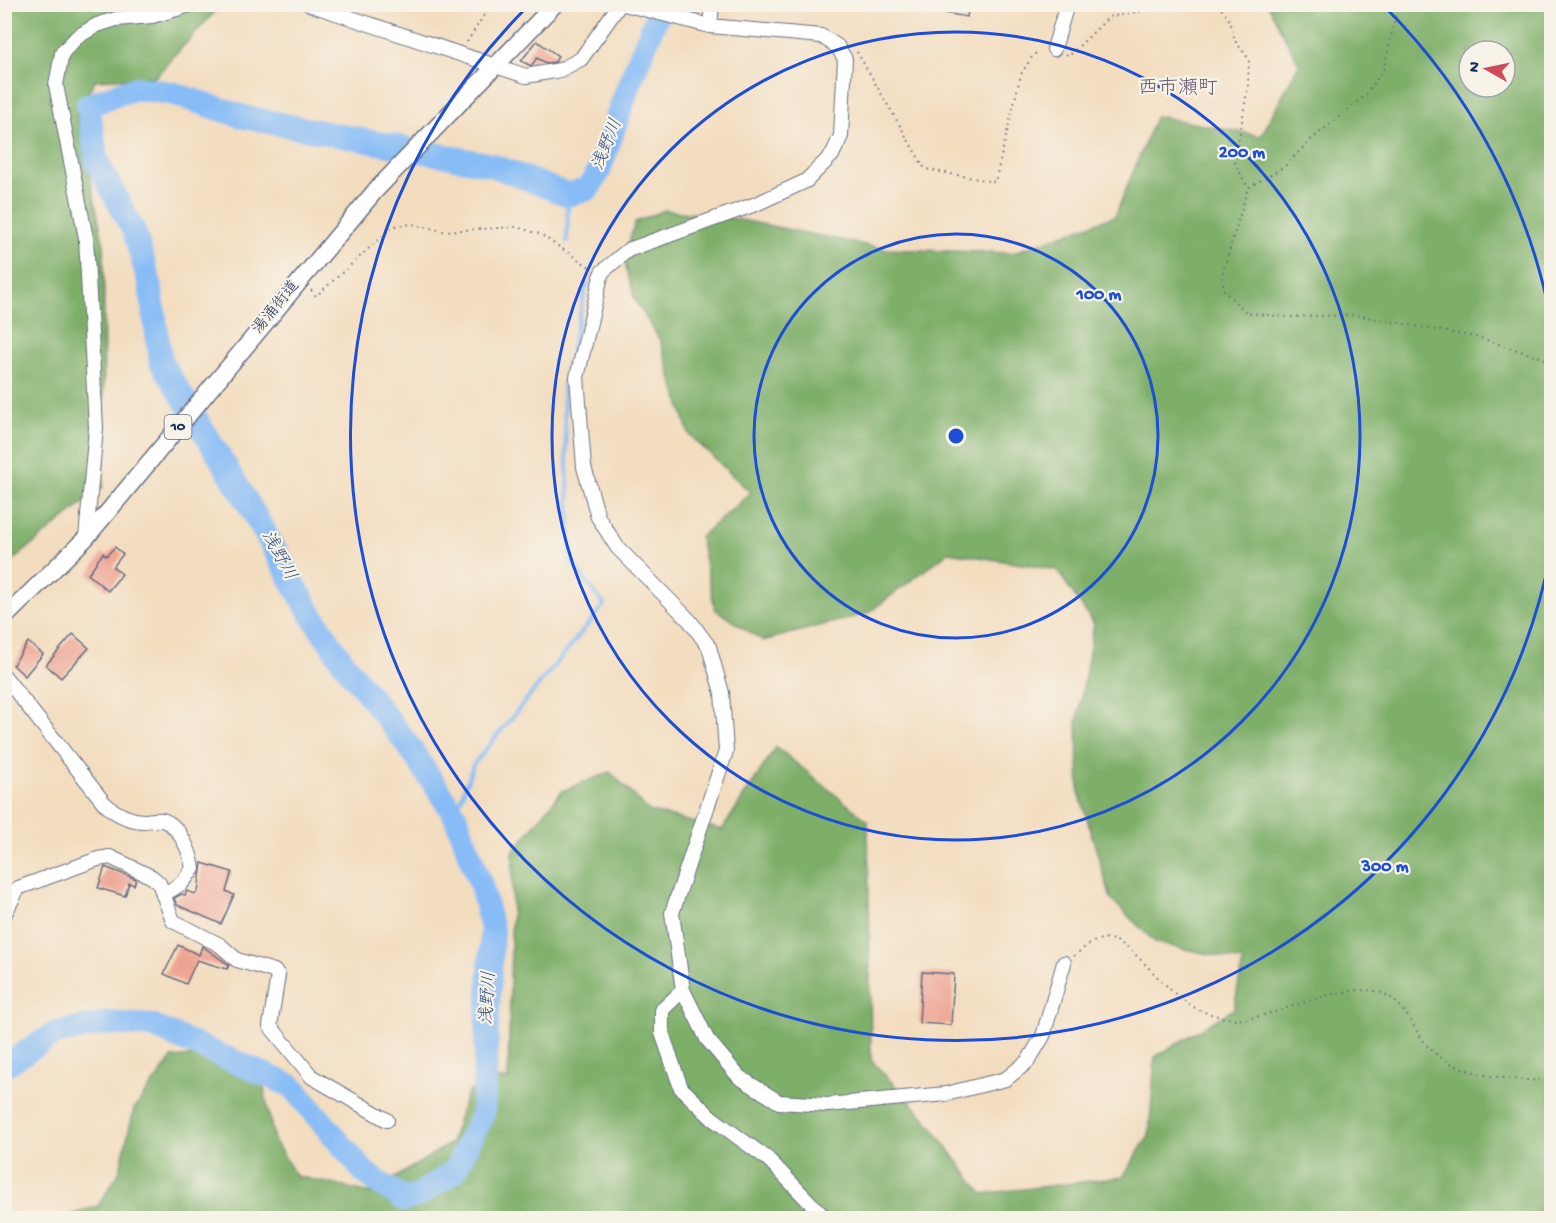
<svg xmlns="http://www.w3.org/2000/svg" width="1556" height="1223" viewBox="0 0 1556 1223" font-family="'Gochi Hand','Klee One',sans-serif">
<rect width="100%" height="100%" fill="#f7f3e8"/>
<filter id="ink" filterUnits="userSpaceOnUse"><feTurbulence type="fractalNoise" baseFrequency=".0167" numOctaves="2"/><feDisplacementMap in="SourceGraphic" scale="12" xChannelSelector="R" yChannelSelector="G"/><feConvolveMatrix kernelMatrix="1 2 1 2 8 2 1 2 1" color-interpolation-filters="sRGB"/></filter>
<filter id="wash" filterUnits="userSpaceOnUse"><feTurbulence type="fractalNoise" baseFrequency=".008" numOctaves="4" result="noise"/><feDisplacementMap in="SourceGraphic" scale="24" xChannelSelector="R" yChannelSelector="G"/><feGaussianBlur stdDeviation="1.35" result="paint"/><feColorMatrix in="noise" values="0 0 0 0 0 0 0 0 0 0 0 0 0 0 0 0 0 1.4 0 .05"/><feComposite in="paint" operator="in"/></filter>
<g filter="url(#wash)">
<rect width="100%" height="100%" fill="#f3ddbf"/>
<g fill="#7eaf69" stroke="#4c6f64" stroke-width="1.5" fill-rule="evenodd">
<polygon points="5,5 221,5 155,77 95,80 77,114 104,246 103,487 5,567"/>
<path d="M1268,5H1551V1218H62L98,1206L119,1173L134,1109L172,1058L211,1055L261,1074L274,1140L296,1176L371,1193L451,1143L466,1096L479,1081L508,1079L513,852L562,791L610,772L649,811L722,830L776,747L868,821L871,1060L926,1119L982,1194L1123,1177L1149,1135L1155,1057L1234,1009L1243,961L1156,943L1111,899L1079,792L1077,722L1094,624L1057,570L949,552L868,613L763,641L715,609L700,537L751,493L689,434L660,340L635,300L624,259L635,222L665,210L731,218L885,249L1012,253L1115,216L1156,116L1261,136L1299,64ZM1469,51H1505V87H1469Z"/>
</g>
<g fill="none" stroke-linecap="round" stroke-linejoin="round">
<g stroke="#87bcf6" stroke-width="4">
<polyline points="567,242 568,195"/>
<polyline points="455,815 473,765 604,605 572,562 563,387 587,283"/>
</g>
<polyline stroke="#87bcf6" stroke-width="24" points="4,1066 54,1034 107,1023 152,1026 292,1086 365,1173 405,1200 420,1194 454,1172 483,1113 492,930 481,885 455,815 408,745 343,662 311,614 248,503 161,362 150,284 134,231 97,162 88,105 136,88 171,93 244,117 492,165 568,195 588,189 599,171 629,84 662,4"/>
</g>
<g id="blocks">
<g fill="#eea392">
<polygon points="928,4 969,4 967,17 927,10"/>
<polygon points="537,41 558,56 555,62 546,63 537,58 531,66 521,61"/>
<polygon points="115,547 123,554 113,567 122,574 108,591 88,574 103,553 106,556"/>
<polygon points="73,634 89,648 61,678 46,665"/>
<polygon points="28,642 43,654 25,676 13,665"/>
<polygon points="202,863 232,872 226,891 234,895 221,924 177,905 174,898 182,894 185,895 187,891 195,894 198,891"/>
<polygon points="105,867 136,879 134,885 129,883 125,896 98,888"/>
<polygon points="178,945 199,955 202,946 229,965 227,969 197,960 186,984 164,974"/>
<polygon points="922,972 954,974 951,1025 919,1023"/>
</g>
</g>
</g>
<g filter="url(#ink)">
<use href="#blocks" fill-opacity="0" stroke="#676c80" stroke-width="1.5"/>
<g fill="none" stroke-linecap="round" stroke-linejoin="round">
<g stroke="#676c80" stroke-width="16">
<g id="minor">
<polyline points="309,4 526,76 560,70 581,59 620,4"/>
<polyline points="624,4 710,26 821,36 837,46 845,59 841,136 832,155 806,181 756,204 628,250 602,272 577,377 584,467 598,517 617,547 690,621 709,647 722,693 726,751 672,913 683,990 707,1039 739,1077 779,1102 827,1105 946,1094 1006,1079 1028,1061 1043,1036 1064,963"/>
<polyline points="710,26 712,4"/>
<polyline points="1054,49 1067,4"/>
<polyline points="86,538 96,428 86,238 56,85 62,53 77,37 97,25 116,19 152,16 194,4"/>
<path d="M4,676L105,804C116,814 127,820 143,821C148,821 156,819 162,820C180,825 191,853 193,869L182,883L163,895"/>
<polyline points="4,915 18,888 98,859 110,857 152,877 159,883 173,921 220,945 237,960 274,971 278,975 270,1026 312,1077 387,1120"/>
<polyline points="683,990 662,1010 662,1033 681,1088 712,1118 768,1159 825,1218"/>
</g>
</g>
<g stroke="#676c80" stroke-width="19">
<polyline id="major" points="4,618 86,538 375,191 555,4"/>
</g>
<g stroke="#676c80" stroke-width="2" stroke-dasharray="1.5 4.5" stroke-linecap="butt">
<polyline points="1218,4 1230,21 1235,41 1249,59 1248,86 1235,163 1248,188"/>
<polyline points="1398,4 1384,68 1366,95 1313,138 1285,166 1248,188 1222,275 1224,291 1247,313 1288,317 1356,315 1480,338 1552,361"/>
<polyline points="467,42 491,4"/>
<polyline points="857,52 925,169 995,182 1021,74 1034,54 1040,53"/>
<polyline points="1066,54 1069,56 1109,17 1181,4"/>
<polyline points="311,290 316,296 394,226 412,224 443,231 516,227 540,234 591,268"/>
<path d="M1074,956C1084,948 1097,936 1110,939C1139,945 1169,1004 1211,1014C1224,1018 1238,1021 1251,1018C1285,1012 1352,979 1384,994C1403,1003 1411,1023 1422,1039C1449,1077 1509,1080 1552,1081"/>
</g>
<use href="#minor" stroke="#fff" stroke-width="14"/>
<use href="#major" stroke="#fff" stroke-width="16"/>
</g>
</g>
<g fill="none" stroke="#1d4ed8" stroke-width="3">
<circle cx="956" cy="436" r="202"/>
<circle cx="956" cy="436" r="404"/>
<path d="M1551 552A606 606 0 1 1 527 7M1385 7A606 606 0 0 1 1551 320"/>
</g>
<g text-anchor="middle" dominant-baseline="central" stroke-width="4.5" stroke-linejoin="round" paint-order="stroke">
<rect fill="#f7f3e8" stroke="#5d6a87" stroke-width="1.5" x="164.5" y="415" width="27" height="24" rx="4.5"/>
<g font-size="15" font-weight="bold" fill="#1b2f5e">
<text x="178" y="427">10</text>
</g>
<g font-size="16" fill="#1b2f5e" stroke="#f7f3e8">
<text transform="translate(277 308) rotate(-51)">湯涌街道</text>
</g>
<g font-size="18" font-style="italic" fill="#365284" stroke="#f7f3e8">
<text transform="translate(608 145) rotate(-68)">浅野川</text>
<text transform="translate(278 556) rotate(61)">浅野川</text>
<text transform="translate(489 998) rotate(-87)">浅野川</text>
</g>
<g font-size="20" fill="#655870" stroke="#f7f3e8">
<text x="1178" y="89">西市瀬町</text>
</g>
</g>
<circle cx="956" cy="436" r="9" fill="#1d4ed8" stroke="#f7f3e8" stroke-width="3"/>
<g font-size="18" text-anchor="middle" font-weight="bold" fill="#1d4ed8" stroke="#f7f3e8" stroke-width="4.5" stroke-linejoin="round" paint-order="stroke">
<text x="1242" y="157">200 m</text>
<text x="1099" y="299">100 m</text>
<text x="1385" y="871">300 m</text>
</g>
<rect width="1556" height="1223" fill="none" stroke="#f7f3e8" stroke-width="24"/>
<g transform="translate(1487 69) rotate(279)"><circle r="28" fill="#f7f3e8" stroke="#9fa5b1" stroke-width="1.5"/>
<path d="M0-4.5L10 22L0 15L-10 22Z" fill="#d1495b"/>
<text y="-9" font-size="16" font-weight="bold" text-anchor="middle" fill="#1b2f5e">N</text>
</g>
</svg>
